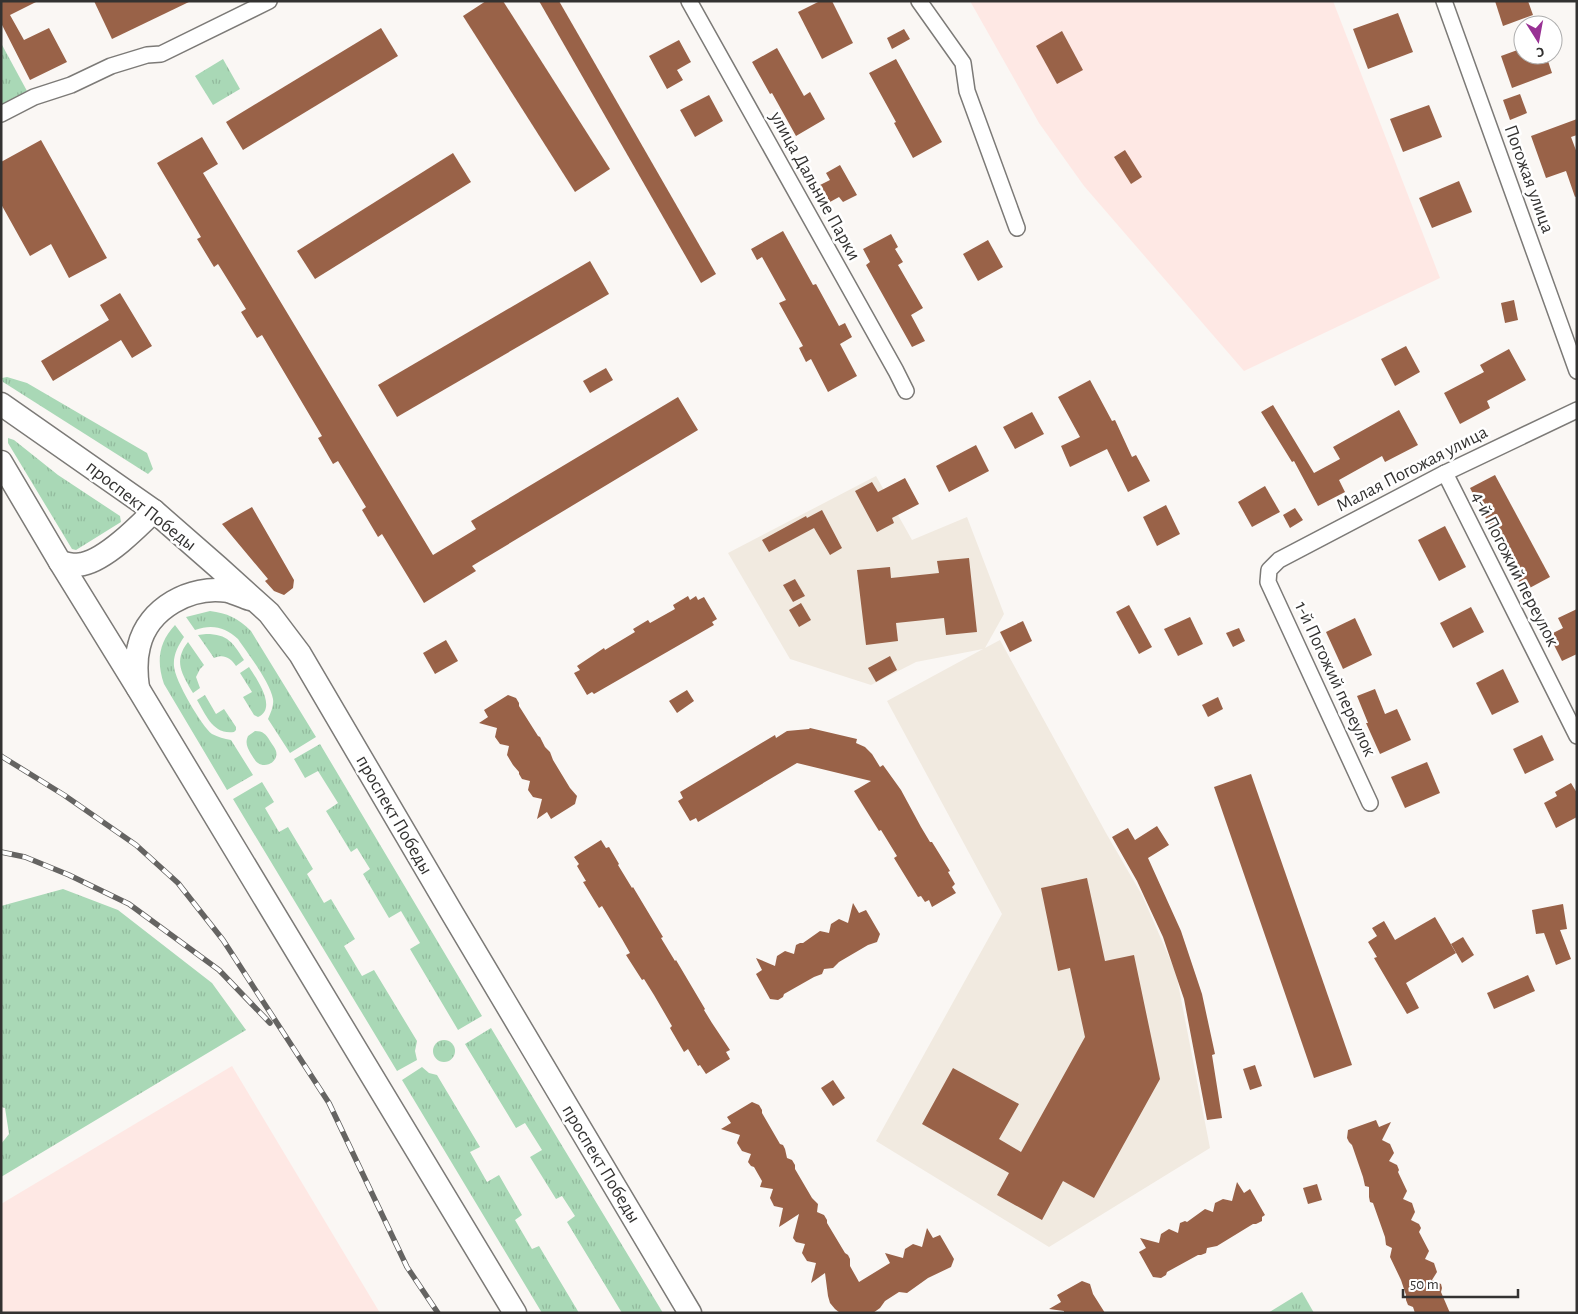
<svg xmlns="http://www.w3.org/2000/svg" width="1578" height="1314" viewBox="0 0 1578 1314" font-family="'Alegreya Sans',sans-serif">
<defs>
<pattern id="grass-tufts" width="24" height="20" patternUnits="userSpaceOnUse" patternTransform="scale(1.25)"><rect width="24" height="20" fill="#a9d8b6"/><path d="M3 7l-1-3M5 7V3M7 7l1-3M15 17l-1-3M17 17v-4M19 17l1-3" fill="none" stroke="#92ba9d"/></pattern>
</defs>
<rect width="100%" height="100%" fill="#faf7f4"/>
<g fill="#fee8e4">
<polygon points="970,1 1333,1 1440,278 1244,371 1084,186 1039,123"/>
<polygon points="232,1066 380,1313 1,1313 1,1204"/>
</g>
<polygon fill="#f1eae0" points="876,476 912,540 967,517 1004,614 985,648 1000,640 1106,833 1142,895 1176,973 1210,1148 1049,1247 876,1141 1002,914 887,701 983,649 916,662 871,685 790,659 728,553"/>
<g fill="url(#grass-tufts)">
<polygon points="1,43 27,91 1,105"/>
<polygon points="223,59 240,89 213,105 195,76"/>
<polygon points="7,377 27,383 147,453 153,469 148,474 3,382 2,378"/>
<polygon points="8,438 14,440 58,475 120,516 121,522 76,550 72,549 8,443"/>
<path d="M210,611C227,613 238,618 251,631L316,737L290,753L268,719C271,712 274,706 273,699C270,682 248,654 238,639C225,627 212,624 195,630L186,617Z"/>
<path d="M175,625L184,637C178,646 173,655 174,666C174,679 202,727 212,734C218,737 224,739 231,740L253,775L227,790L164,684C156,661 159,642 175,625Z"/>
<path d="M206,634C228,634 233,643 244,660L236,666C230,657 223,654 214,658L198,635Z"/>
<path d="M188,642L204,665L200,669L196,677L200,688L193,693C182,674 173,661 188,642Z"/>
<path d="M249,667C256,678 278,708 258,717L254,715L243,697L252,692L240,673Z"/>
<path d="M205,695L216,714L224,709L236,727V730L234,732C213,735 206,715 197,700Z"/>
<path d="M255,731C263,731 266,734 270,741C272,744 275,748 276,751C279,761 266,769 258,763C255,761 253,757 251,754C247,747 245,743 248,736Z"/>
<polygon points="320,744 482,1016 458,1030 410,949 420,943 401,911 389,918 363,874 370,869 357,848 351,852 326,811 338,803 318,771 305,778 294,759"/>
<polygon points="262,782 274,802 265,808 279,832 288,827 313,869 307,874 324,903 331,899 355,939 344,946 362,976 374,970 417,1041 415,1051 417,1060 397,1071 233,799"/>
<polygon points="63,889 118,910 212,983 246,1030 1,1177 1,1144 9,1134 5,1108 1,1107 1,906"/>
<polygon points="491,1028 663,1313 622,1313 567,1222 575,1216 562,1196 556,1199 530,1157 542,1150 525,1123 516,1128 465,1044"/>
<circle cx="444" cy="1051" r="11"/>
<polygon points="422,1067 429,1073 437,1075 480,1147 470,1152 487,1182 499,1175 522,1215 515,1220 532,1249 539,1246 579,1313 542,1313 402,1080"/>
<polygon points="1302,1292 1314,1313 1268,1313"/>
</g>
<g fill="#996248">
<polygon points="1,1 38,1 10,15 24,40 49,28 67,62 30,80 1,23"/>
<polygon points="94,1 191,1 112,39"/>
<polygon points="486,1 503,1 610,169 575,192 463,16"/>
<polygon points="539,1 559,1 716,274 701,283"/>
<polygon points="820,1 832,1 853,43 822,59 798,12"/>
<polygon points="1495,1 1528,1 1533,15 1503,26"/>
<polygon points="1398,13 1413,52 1368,69 1353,29"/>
<polygon points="381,28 398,56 243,150 226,122"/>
<polygon points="904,29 910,39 892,49 887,38"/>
<polygon points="1062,31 1083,70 1057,84 1036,46"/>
<polygon points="679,40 691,62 677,70 683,80 667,89 649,56"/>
<polygon points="777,48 804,96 810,92 825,119 796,136 772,93 770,94 752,62"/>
<polygon points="1523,48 1523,55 1546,55 1552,73 1512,88 1501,56"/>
<polygon points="896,59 942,142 913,158 894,123 896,122 869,73"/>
<polygon points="1520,94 1527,113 1510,120 1503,100"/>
<polygon points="709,95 723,121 695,137 680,110"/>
<polygon points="1429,105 1442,137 1403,152 1390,119"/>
<polygon points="1577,119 1577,135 1571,137 1577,153 1577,196 1575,197 1566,171 1546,178 1531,136"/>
<polygon points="202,137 218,164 203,173 433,555 476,529 471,521 678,397 698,430 472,566 476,571 424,603 382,534 378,537 362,510 366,507 338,461 333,464 318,438 322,436 262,335 257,338 241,312 246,309 218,264 214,267 197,239 201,237 157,163"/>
<polygon points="41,140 107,258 69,278 51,244 30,256 1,204 1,162"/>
<polygon points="1125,150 1142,177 1131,184 1114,157"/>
<polygon points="453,153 471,182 315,279 297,251"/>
<polygon points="840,165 857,195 843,202 839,197 830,202 820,185 830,180 826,173"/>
<polygon points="1459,181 1472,212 1432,228 1419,198"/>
<polygon points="783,231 813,285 816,284 839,326 845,323 852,337 840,344 857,376 828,392 811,359 806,362 799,348 803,346 779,303 786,300 762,257 757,260 751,249"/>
<polygon points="891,234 898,247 895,249 903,262 898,265 923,308 911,315 925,341 912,347 866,265 870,262 863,249"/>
<polygon points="988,240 1003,267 978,281 963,254"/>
<polygon points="590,261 609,294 397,417 378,385"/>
<polygon points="120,293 152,346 132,358 121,340 53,381 41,361 109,320 100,305"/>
<polygon points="1514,300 1518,320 1505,323 1501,303"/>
<polygon points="1406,346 1420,372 1395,386 1381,359"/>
<polygon points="1509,349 1526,380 1487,401 1490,408 1460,424 1444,393 1484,372 1480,365"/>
<polygon points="606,368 613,380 590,393 583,381"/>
<polygon points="1090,380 1112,421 1115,420 1132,457 1136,455 1150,481 1128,492 1107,449 1070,467 1061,446 1080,437 1058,397"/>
<polygon points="1273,405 1314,473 1340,459 1333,447 1399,410 1418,445 1385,462 1382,456 1339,480 1345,492 1318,506 1294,461 1292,462 1261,412"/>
<polygon points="1032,412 1044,434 1015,449 1003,427"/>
<polygon points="976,445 989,471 949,492 936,466"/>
<polygon points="1495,475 1550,577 1524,591 1470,488"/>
<polygon points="905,478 919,504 892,518 894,523 877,532 855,491 872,482 878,492"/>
<polygon points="1265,486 1280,512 1252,527 1238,502"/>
<polygon points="1166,505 1180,534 1157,546 1143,517"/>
<polygon points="252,507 294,580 293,588 284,595 274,591 265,581 268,579 222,524"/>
<polygon points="1295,508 1303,520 1290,528 1283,515"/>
<polygon points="822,510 842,548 830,555 814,528 769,552 762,540 806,516 807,518"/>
<polygon points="1445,526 1466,567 1439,581 1418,540"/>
<polygon points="969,558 977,632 946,635 944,618 896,623 898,641 866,645 857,570 890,567 891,578 939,573 937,561"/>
<polygon points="795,579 805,596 793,602 783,585"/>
<polygon points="688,596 690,600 696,596 698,600 704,597 717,619 712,622 714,625 594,694 592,692 587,695 574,673 580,670 577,666 604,648 605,650 635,632 633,629 648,620 650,623 675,609 673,605"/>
<polygon points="801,603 811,620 799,627 789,610"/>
<polygon points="1129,605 1152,647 1139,654 1116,612"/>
<polygon points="1471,607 1484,632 1453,648 1440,623"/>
<polygon points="1577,609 1577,654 1562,661 1549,635 1563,628 1558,618"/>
<polygon points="1190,617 1203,644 1178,656 1164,629"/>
<polygon points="1355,618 1372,655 1343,669 1326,632"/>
<polygon points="1023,621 1032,641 1010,652 1000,632"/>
<polygon points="1239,628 1245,641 1233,647 1226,633"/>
<polygon points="446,640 458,661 435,674 423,653"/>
<polygon points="890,656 897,670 876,682 868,668"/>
<polygon points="1503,669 1519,702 1492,715 1476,683"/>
<polygon points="1375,689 1385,714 1397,709 1411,740 1380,754 1366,723 1368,723 1357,696"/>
<polygon points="687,690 694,701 677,713 669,701"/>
<polygon points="508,695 516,698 519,703 519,706 538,736 540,737 545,747 550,752 553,760 570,788 577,796 575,804 551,819 547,812 537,819 542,799 533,797 528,790 530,781 522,779 519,774 519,772 513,765 507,755 509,746 500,744 495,737 497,728 479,723 488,717 484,710"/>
<polygon points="1218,697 1223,709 1208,717 1202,705"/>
<polygon points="810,728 857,739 856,743 865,747 872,754 880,767 883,765 901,790 921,827 930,842 932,842 950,871 948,872 955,884 952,887 956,893 932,907 929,900 925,902 921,896 918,897 894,858 897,856 881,830 879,831 854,791 871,781 797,763 698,822 696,818 690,821 678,801 683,798 680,792 775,735 776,738 787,731 809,729"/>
<polygon points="1542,735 1554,760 1525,774 1513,749"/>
<polygon points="1427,762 1440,793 1405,808 1391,777"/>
<polygon points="1251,774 1352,1065 1314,1078 1214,787"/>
<polygon points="1571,783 1577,793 1577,817 1556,828 1544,803 1557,796 1555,792"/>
<polygon points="1157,826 1169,845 1148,858 1181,931 1202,994 1215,1054 1212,1055 1222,1118 1207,1120 1184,999 1163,937 1137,881 1112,837 1128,828 1135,840"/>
<polygon points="601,840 606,848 609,847 619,864 618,865 632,888 633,887 663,937 661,938 675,961 676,960 705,1009 704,1010 712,1023 730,1050 726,1052 730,1059 706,1074 700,1065 698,1066 688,1049 684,1052 670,1028 672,1026 654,995 644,979 642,980 626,955 630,953 622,939 602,906 599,908 583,882 586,881 577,866 579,864 574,857"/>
<polygon points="1087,878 1105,961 1134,955 1160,1079 1094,1198 1063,1181 1042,1220 997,1195 1009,1173 922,1124 953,1068 1019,1104 999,1139 1021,1152 1085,1037 1070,968 1058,971 1041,888"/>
<polygon points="853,903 859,913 866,910 880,934 877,942 868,945 839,962 833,968 824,969 822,974 814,977 784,994 783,997 778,1000 770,999 756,974 762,970 756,958 775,966 777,956 785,951 794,954 796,945 800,943 803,943 820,931 829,933 831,924 839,919 848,923"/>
<polygon points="1563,904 1567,929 1560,930 1571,959 1556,965 1544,933 1536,934 1532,910"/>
<polygon points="1435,917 1456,953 1406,983 1419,1008 1407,1014 1374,958 1377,957 1368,942 1377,936 1372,928 1384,921 1395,940"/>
<polygon points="1463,937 1474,955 1462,963 1451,944"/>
<polygon points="1528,975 1535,991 1494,1009 1487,993"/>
<polygon points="1255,1065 1262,1086 1250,1090 1243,1069"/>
<polygon points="833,1080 845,1098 833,1106 821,1088"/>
<polygon points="752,1102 759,1105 762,1110 762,1113 780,1144 783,1145 785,1149 787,1158 792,1160 795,1165 795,1169 812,1198 818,1204 817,1212 824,1215 827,1220 827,1223 845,1253 848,1255 850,1259 850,1266 859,1282 890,1263 885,1253 903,1258 905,1249 913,1244 922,1247 927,1228 933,1238 940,1235 954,1259 951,1267 928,1278 907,1293 899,1292 885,1301 880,1308 873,1313 840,1313 835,1309 830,1303 828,1296 825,1273 811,1283 816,1263 807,1261 802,1253 805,1244 796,1242 793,1238 799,1214 779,1227 783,1208 774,1206 770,1198 773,1189 760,1187 762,1181 754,1167 751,1166 748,1162 751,1154 742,1151 737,1143 740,1135 721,1129 731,1123 727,1117"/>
<polygon points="1376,1120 1379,1127 1391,1122 1382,1140 1390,1144 1394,1153 1389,1161 1397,1165 1399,1170 1398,1172 1407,1191 1403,1199 1412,1203 1415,1212 1411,1220 1419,1224 1421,1228 1419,1232 1429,1251 1425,1259 1434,1263 1437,1272 1432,1280 1441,1284 1442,1288 1441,1292 1450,1313 1415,1313 1413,1307 1408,1305 1406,1300 1406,1295 1401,1280 1390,1257 1392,1248 1386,1245 1385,1237 1373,1203 1370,1202 1369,1197 1369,1187 1365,1186 1363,1177 1352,1145 1349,1142 1347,1138 1348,1130"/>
<polygon points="1237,1182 1244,1193 1250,1189 1265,1215 1262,1217 1262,1221 1256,1224 1253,1224 1217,1246 1207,1248 1206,1253 1201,1255 1198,1255 1167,1272 1166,1275 1161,1278 1153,1277 1139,1252 1146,1248 1140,1238 1159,1243 1161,1234 1169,1229 1178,1233 1180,1223 1185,1221 1187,1222 1205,1209 1213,1212 1215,1203 1223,1199 1232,1201"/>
<polygon points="1317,1184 1322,1200 1308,1204 1303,1188"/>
<polygon points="1082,1281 1090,1284 1093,1294 1105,1313 1064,1313 1064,1311 1049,1309 1061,1302 1057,1295"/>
</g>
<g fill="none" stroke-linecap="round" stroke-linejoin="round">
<g stroke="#7c7a77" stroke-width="18">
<g id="minor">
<polyline points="689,1 896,371 906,391"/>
<polyline points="919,1 963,63 967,91 1017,228"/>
<polyline points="1444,1 1577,371"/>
<polyline points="1,114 34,97 71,85 111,66 147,55 161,54 269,1"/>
<polyline points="1445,473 1577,736"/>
<polyline points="1370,803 1268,582 1269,570 1279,560 1445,473 1577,410"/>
</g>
</g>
<g stroke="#7c7a77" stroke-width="25">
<g id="primary">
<polyline points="1,404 154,511 218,567 269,613 300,654 452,913 690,1313"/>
<polyline points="1,462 60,562 139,690 515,1313"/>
<path d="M60,562C67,564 75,566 83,564C106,559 137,528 154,511"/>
<path d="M138,688C136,674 135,661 139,646C148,608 191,585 228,591C236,593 243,597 250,599"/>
</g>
</g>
<use href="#minor" stroke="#fff" stroke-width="15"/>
<use href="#primary" stroke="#fff" stroke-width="22"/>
<g stroke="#656462" stroke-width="5.5">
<g id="rail">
<polyline points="1,756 64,795 136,845 178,883 223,940 329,1103 407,1267 438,1313"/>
<polyline points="1,852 25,857 69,875 129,904 219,970 270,1023"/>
</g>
</g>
<use href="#rail" stroke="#fff" stroke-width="4" stroke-dasharray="11" stroke-linecap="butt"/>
</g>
<g text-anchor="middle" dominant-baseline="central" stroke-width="5" stroke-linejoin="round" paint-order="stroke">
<g font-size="19" fill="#333231" stroke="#fff">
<text transform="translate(1529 179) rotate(70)">Погожая улица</text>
<text transform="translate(815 186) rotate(61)">улица Дальние Парки</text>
<text transform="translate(1412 469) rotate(-27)">Малая Погожая улица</text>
<text transform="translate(141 506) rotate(38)">проспект Победы</text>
<text transform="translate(1515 569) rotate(63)">4-й Погожий переулок</text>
<text transform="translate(1335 679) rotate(65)">1-й Погожий переулок</text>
<text transform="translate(394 815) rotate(60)">проспект Победы</text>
<text transform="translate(601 1164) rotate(59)">проспект Победы</text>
</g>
</g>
<rect width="1578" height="1314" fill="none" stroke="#333231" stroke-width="5"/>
<g transform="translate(1538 40) rotate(169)"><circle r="24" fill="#ffffff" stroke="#adadad"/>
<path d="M0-4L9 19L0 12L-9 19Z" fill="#983194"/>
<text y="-8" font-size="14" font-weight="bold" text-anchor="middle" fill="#333231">С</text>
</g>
<path d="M1403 1289v8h115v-8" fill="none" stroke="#333231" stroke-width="2.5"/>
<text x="1410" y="1289" font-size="15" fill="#333231" stroke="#ffffff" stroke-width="4" paint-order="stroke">50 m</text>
</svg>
